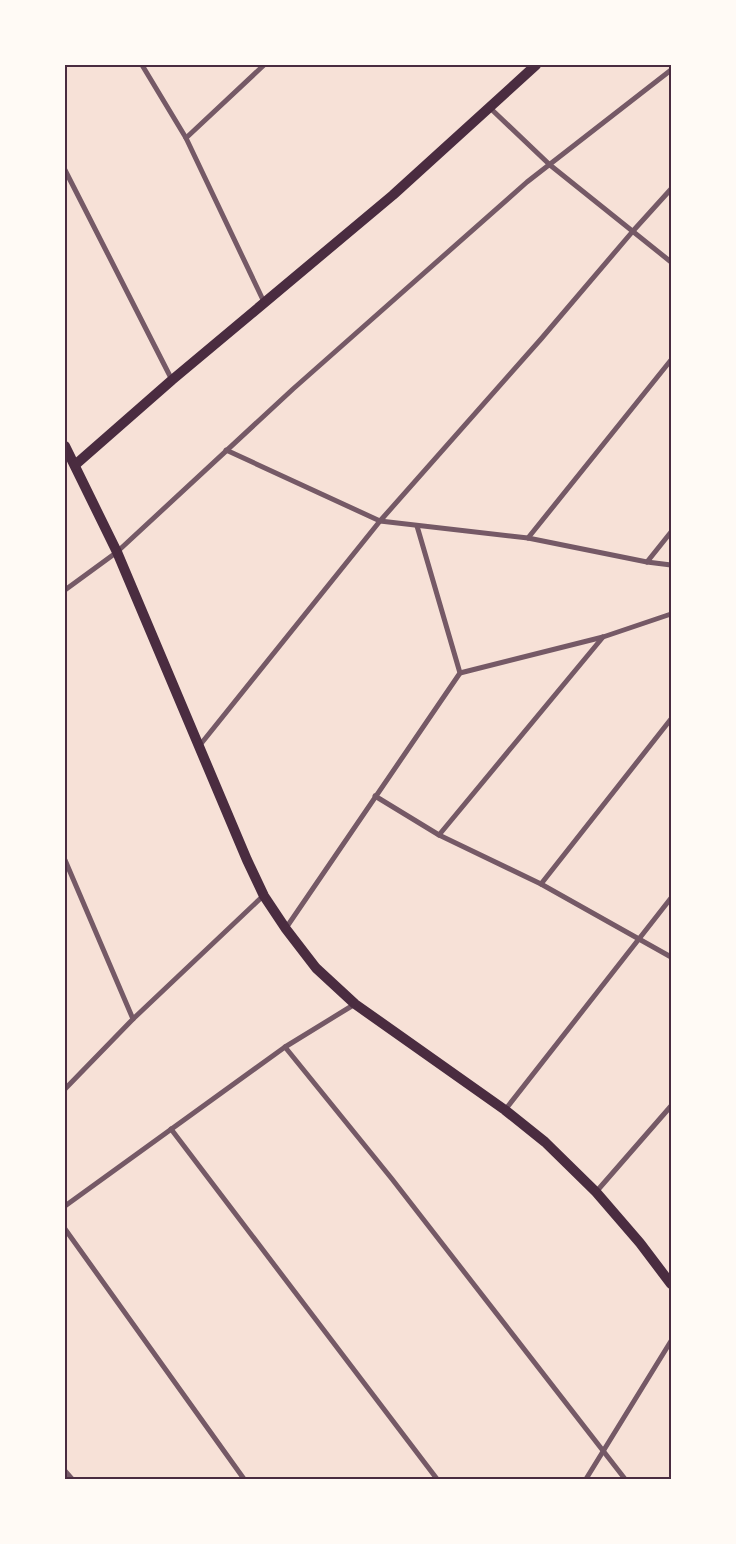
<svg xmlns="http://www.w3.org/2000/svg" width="736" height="1544" viewBox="0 0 736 1544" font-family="'Varela Round',sans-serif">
<rect width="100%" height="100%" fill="#f7e1d7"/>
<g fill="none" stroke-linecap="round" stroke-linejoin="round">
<g stroke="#755966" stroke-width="5">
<polyline points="142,65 186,138 264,302"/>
<polyline points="489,107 550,165 671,262"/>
<polyline points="186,138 264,65"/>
<polyline points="65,170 172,380"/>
<polyline points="226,450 380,521 528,538 647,562 671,565"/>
<polyline points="528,538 671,360"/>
<polyline points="647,562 671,532"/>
<polyline points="65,590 117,552 293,389 527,182 671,70"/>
<polyline points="460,673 603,637 671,614"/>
<polyline points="200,745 380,521 541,339 633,231 671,189"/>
<polyline points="375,796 439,835 541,884 671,957"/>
<polyline points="439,835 603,637"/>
<polyline points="65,860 133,1019"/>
<polyline points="541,884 671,719"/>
<polyline points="286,928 460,673 417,526"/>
<polyline points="285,1047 392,1179 625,1479"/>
<polyline points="65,1089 133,1019 263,896"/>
<polyline points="505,1110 671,898"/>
<polyline points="171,1129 437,1479"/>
<polyline points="596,1192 671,1106"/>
<polyline points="65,1206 285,1047 355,1004"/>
<polyline points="65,1229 244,1479"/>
<polyline points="65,1471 72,1479"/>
<polyline points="586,1479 671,1341"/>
</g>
<g stroke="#4a2c40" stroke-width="10">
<polyline points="65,446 117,552 247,860 264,896 286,929 316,968 355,1004 505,1110 545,1142 596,1192 640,1243 671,1284"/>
<polyline points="75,465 172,380 393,195 536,65"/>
</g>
</g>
<rect width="736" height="1544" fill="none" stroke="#fffaf5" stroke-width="132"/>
<rect x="66" y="66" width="604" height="1412" fill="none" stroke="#4a2c40" stroke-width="2"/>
</svg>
